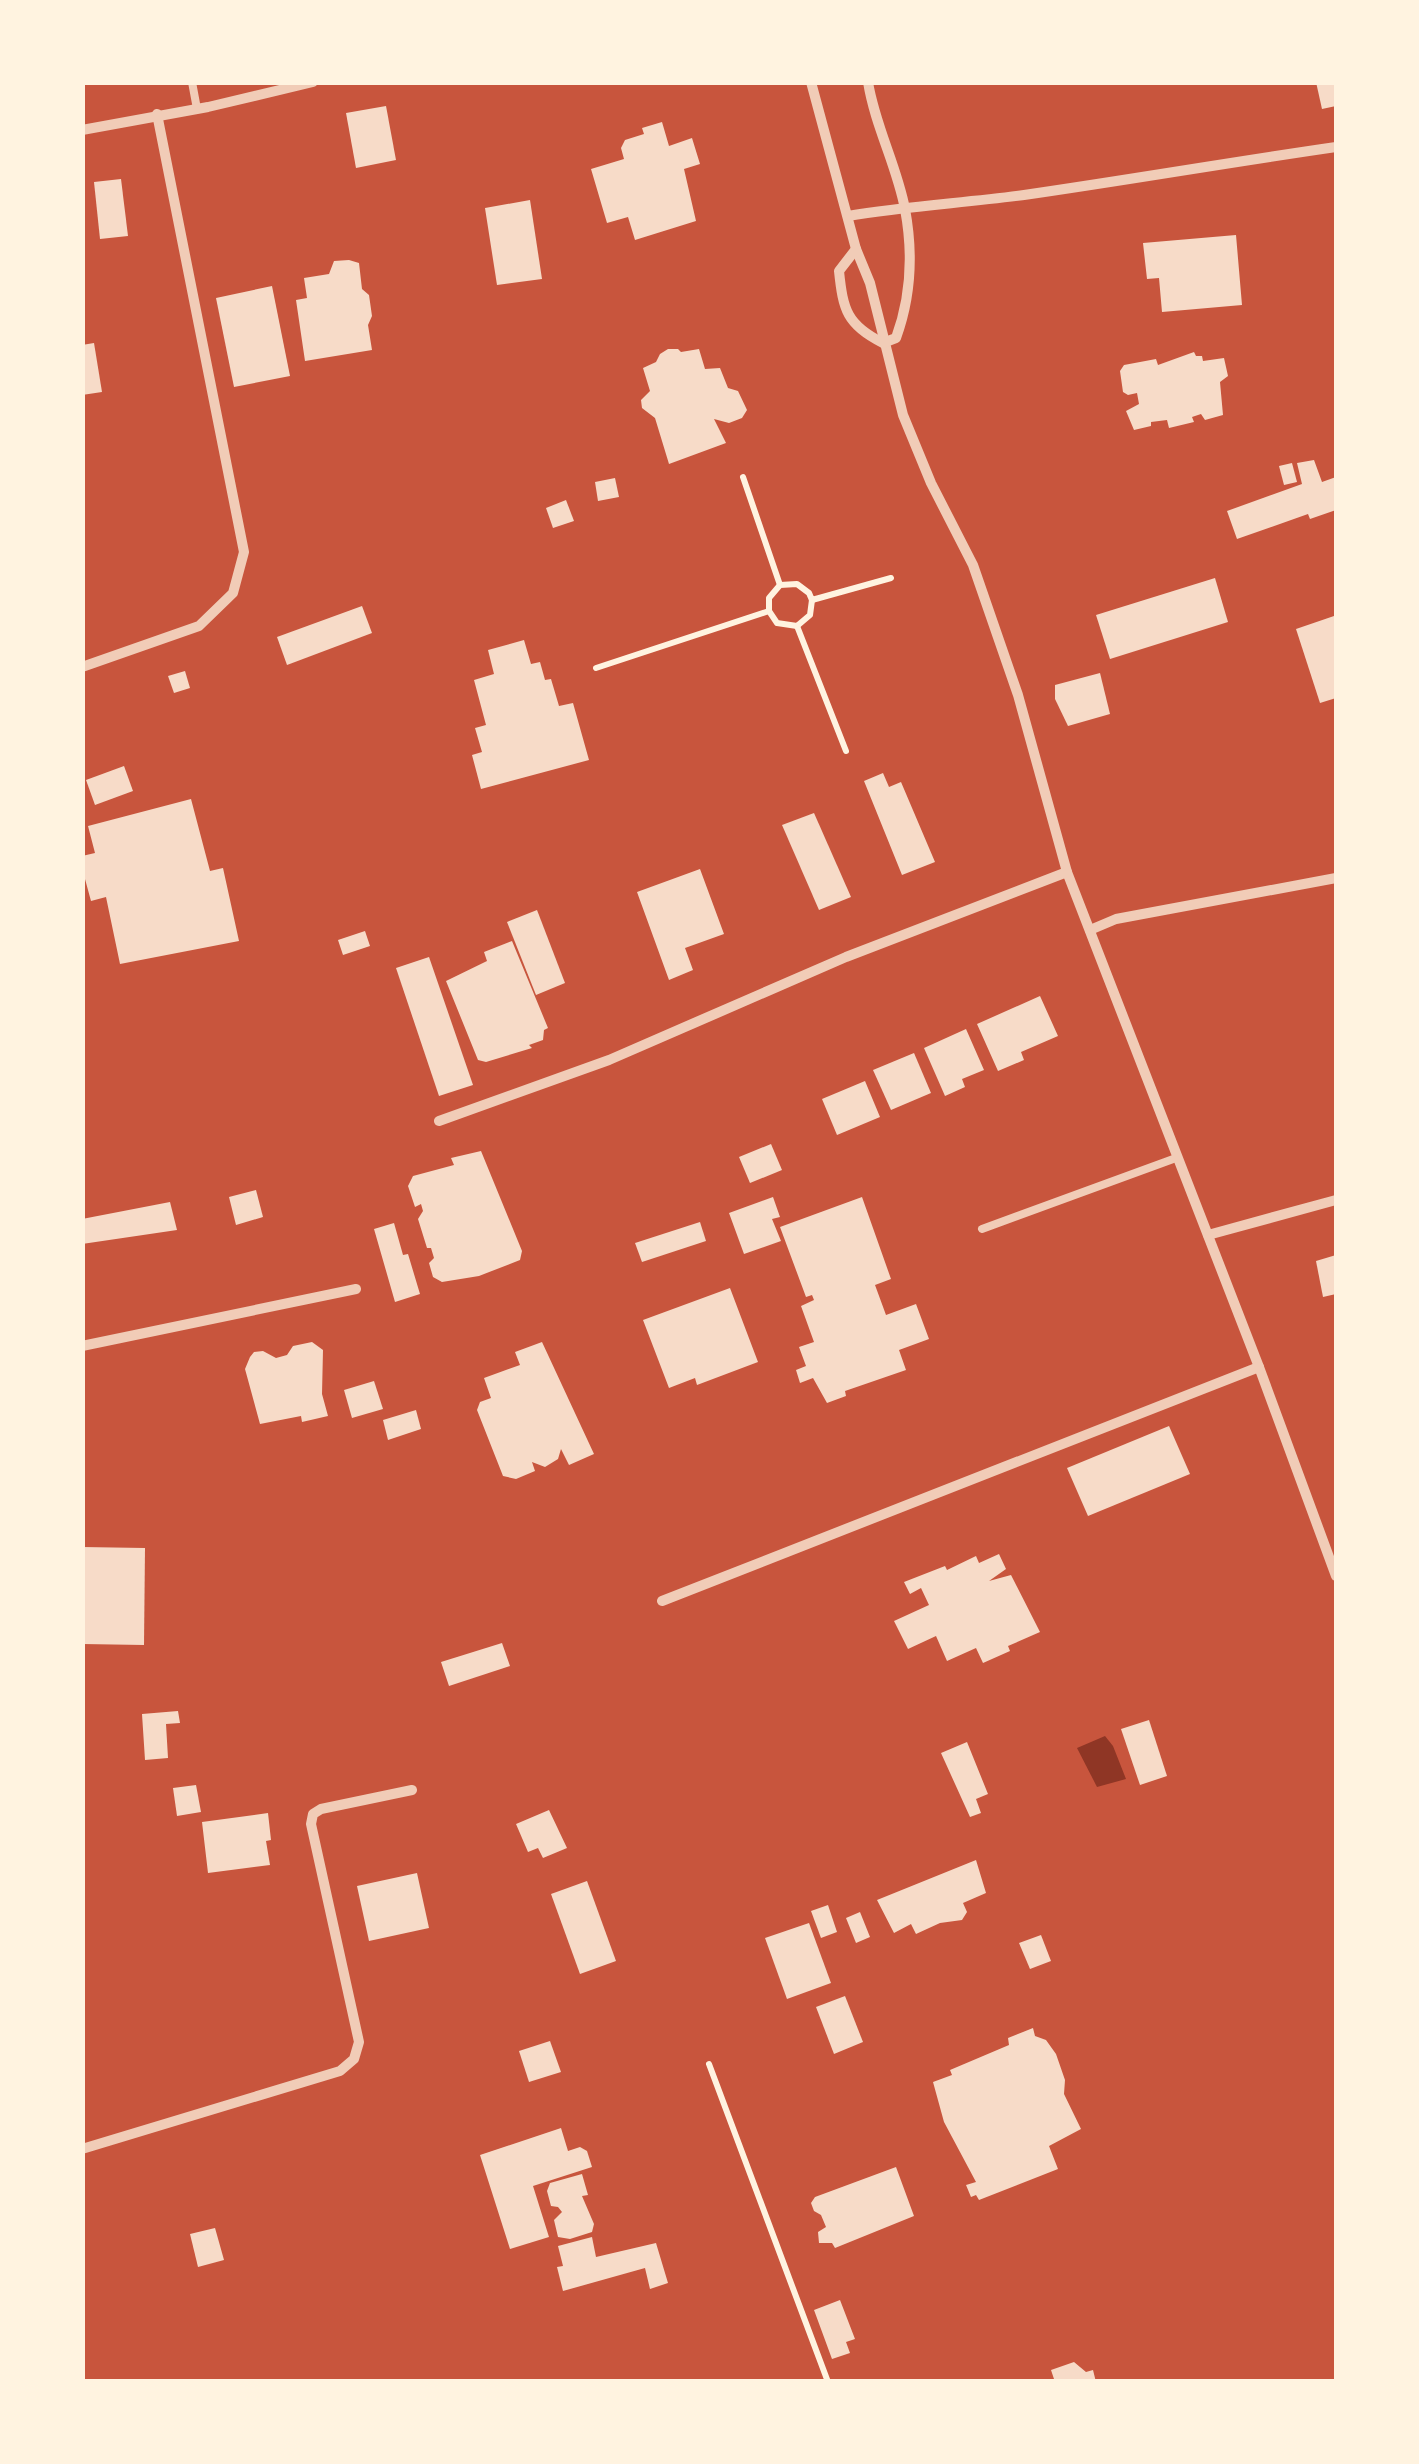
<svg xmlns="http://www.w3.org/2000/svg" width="1419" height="2464" viewBox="0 0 1419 2464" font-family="Montserrat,sans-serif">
<rect width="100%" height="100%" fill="#c8553d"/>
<polygon fill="#8f3625" points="1105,1736 1113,1746 1126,1779 1097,1787 1077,1748"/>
<g fill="#f7dbc8">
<polygon points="1316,82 1336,82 1336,106 1322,109"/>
<polygon points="386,106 396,160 356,168 346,113"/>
<polygon points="662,122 669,146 692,138 700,164 684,169 696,221 635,240 628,217 607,223 591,169 624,159 621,148 625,140 644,134 642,128"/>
<polygon points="121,179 128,236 100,239 94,182"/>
<polygon points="530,200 542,279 497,285 485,208"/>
<polygon points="1236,235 1242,305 1162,312 1159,278 1147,279 1143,243"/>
<polygon points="349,260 359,263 362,289 369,295 372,316 368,325 372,350 305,361 296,300 307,298 304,278 329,274 334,261"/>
<polygon points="272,286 290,376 234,387 216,298"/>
<polygon points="94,343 102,392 82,395 82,345"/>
<polygon points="668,349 678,349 681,352 699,349 705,369 720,368 728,388 738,391 747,410 742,418 729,423 714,419 726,443 669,464 655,418 642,408 641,400 650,391 643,368 656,362 660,354"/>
<polygon points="1194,352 1196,356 1202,356 1203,361 1224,358 1228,376 1220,382 1223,415 1205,420 1201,414 1192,417 1194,422 1169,428 1167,420 1151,422 1151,426 1134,430 1126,411 1139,404 1137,393 1128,395 1123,392 1120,371 1124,365 1156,359 1158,365"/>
<polygon points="1314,460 1322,482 1336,477 1336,510 1310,519 1308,514 1237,539 1227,511 1302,484 1297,463"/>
<polygon points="1292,463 1297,482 1284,485 1279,466"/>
<polygon points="615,478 619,497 598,501 595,482"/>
<polygon points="566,500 574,521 553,528 546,508"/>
<polygon points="1215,578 1228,622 1110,659 1096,615"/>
<polygon points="362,606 372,633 287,665 277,637"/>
<polygon points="1334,616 1336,698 1320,703 1296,629"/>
<polygon points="524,640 531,664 540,662 545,680 551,679 559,706 573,703 589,760 481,789 472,755 482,752 475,728 486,725 474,680 494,674 488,650"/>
<polygon points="185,671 190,688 174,693 168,676"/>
<polygon points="1100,673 1110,714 1068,726 1055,699 1055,685"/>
<polygon points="124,766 133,791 95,805 86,780"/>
<polygon points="883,773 889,787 901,782 935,862 902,875 864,781"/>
<polygon points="191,799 210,871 223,868 239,941 120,964 106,897 91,901 82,868 82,856 95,853 88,826"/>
<polygon points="814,813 851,897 819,910 782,825"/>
<polygon points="700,869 724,934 685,948 693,970 669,980 637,892"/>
<polygon points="537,910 565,983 536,995 507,922"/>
<polygon points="365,931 370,946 343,955 338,940"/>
<polygon points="512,941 548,1028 544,1030 543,1040 529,1045 532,1048 486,1062 478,1060 446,981 487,961 484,952"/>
<polygon points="429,957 473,1085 439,1096 396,968"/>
<polygon points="1040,996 1058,1036 1021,1052 1024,1060 998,1071 977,1024"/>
<polygon points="966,1029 984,1070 962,1079 965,1087 945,1096 924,1048"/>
<polygon points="914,1053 931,1093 891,1110 873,1070"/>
<polygon points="865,1081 880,1117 837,1135 822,1099"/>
<polygon points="771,1144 782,1170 750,1183 739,1157"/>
<polygon points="481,1151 522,1251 520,1260 479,1276 442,1282 433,1277 429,1263 434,1258 431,1248 427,1248 418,1219 423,1211 421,1204 415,1207 408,1186 413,1176 454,1165 451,1158"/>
<polygon points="256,1190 263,1217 236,1225 229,1197"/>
<polygon points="773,1197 780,1217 772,1219 781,1241 744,1254 729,1213"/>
<polygon points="862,1197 891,1279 875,1285 886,1315 916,1304 929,1339 899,1350 906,1370 845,1391 846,1396 827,1403 813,1378 800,1383 796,1370 806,1366 799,1347 814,1342 801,1306 814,1300 812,1295 806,1297 780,1227"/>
<polygon points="170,1202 177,1230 82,1244 82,1219"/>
<polygon points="700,1222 706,1241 642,1262 635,1243"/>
<polygon points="394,1223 403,1255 408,1254 420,1294 395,1302 374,1229"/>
<polygon points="1336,1255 1336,1294 1323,1297 1316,1261"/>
<polygon points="730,1288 758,1362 697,1385 695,1378 669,1388 643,1320"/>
<polygon points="312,1342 323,1350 322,1394 328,1416 302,1422 301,1416 260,1424 245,1369 250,1357 254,1352 263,1351 276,1358 287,1355 293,1346"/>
<polygon points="542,1342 594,1454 569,1465 561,1449 558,1459 545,1467 532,1462 535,1471 516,1479 503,1476 477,1410 480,1402 491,1398 484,1378 520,1365 515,1352"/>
<polygon points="374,1381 383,1409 352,1418 344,1390"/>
<polygon points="416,1410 421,1429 388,1440 383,1420"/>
<polygon points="1169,1426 1190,1474 1088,1516 1067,1468"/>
<polygon points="82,1547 145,1548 144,1645 82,1644"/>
<polygon points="999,1554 1006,1569 989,1581 1011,1575 1040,1632 1008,1646 1010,1651 983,1663 976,1648 947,1661 936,1636 908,1649 894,1621 929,1605 921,1588 910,1594 904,1582 945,1566 947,1570 976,1556 979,1563"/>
<polygon points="502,1643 510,1666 449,1686 441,1662"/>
<polygon points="178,1711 180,1723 166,1724 168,1758 145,1760 142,1714"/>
<polygon points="1149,1720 1167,1776 1140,1785 1121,1729"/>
<polygon points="967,1742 988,1794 976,1799 981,1813 970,1817 941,1753"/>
<polygon points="196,1785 201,1812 177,1816 173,1788"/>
<polygon points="549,1810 567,1848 543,1858 538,1848 528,1852 516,1824"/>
<polygon points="268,1813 271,1840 266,1841 270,1865 208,1873 202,1822"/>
<polygon points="976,1860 986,1893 963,1903 967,1912 962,1920 940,1923 916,1934 911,1924 894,1933 877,1900"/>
<polygon points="417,1873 429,1928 369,1941 357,1886"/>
<polygon points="587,1881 616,1961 580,1974 551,1894"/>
<polygon points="828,1905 837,1932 821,1938 811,1911"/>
<polygon points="860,1912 870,1937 856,1943 846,1918"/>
<polygon points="809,1923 831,1983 787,1999 765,1938"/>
<polygon points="1041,1935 1051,1961 1030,1969 1019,1943"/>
<polygon points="845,1996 863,2042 834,2054 816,2007"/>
<polygon points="1033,2028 1035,2036 1046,2040 1056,2054 1065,2080 1064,2094 1081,2129 1049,2146 1058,2169 979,2200 976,2195 971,2197 966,2185 976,2182 944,2122 933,2082 952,2075 950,2070 1009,2045 1008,2038"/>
<polygon points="550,2041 561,2072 529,2082 519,2051"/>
<polygon points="561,2128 568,2151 580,2147 587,2151 592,2167 533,2186 549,2237 510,2249 480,2155"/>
<polygon points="896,2167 914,2216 835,2248 832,2243 819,2243 818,2232 826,2227 821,2215 814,2211 811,2203 815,2197"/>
<polygon points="582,2174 588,2195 582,2196 594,2224 592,2232 570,2239 558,2237 554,2220 562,2212 558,2207 551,2206 547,2191 550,2183"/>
<polygon points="215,2228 224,2260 198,2267 190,2234"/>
<polygon points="592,2237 596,2257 656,2243 668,2283 650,2289 645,2268 563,2291 557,2267 563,2266 558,2246"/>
<polygon points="840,2300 855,2339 846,2342 850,2353 832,2359 814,2310"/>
<polygon points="1074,2362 1086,2372 1093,2370 1096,2382 1055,2382 1051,2370"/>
</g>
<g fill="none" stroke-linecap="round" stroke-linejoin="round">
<g stroke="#fff3e0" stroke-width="6">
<polyline points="743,477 780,585"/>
<polyline points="769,611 777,623 797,626 810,615 812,600"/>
<polyline points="797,626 846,751"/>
<polyline points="596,668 769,611 769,598 780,585 797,584 809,593 812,600 891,578"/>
<polyline points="709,2064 828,2382"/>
</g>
<g stroke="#f1ccb7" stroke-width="8">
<polyline points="192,82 197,109"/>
<polyline points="982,1229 1176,1158"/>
</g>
<g stroke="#f1ccb7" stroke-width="10">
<polyline points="811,82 856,249 870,283 903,415 931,483 973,565 1018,695 1067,872 1259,1367 1336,1576"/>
<polyline points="82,130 208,107 313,82"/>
<path d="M848,216C906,206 965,203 1024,195C1128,180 1232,162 1336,147"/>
<path d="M856,249L839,271C843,310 847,325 883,343L896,338C911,297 913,252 905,209C897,166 875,126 868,82"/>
<polyline points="82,667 199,626 233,593 244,552 157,114"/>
<polyline points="1090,930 1116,919 1336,878"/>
<polyline points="439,1121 609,1060 846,957 1067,872"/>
<polyline points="1208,1235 1336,1200"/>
<polyline points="82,1346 356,1289"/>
<polyline points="662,1601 1259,1367"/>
<polyline points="82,2149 340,2071 354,2059 359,2042 311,1824 313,1814 321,1809 412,1790"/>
</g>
</g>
<rect width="1419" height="2464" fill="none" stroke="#fff3e0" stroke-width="170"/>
</svg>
